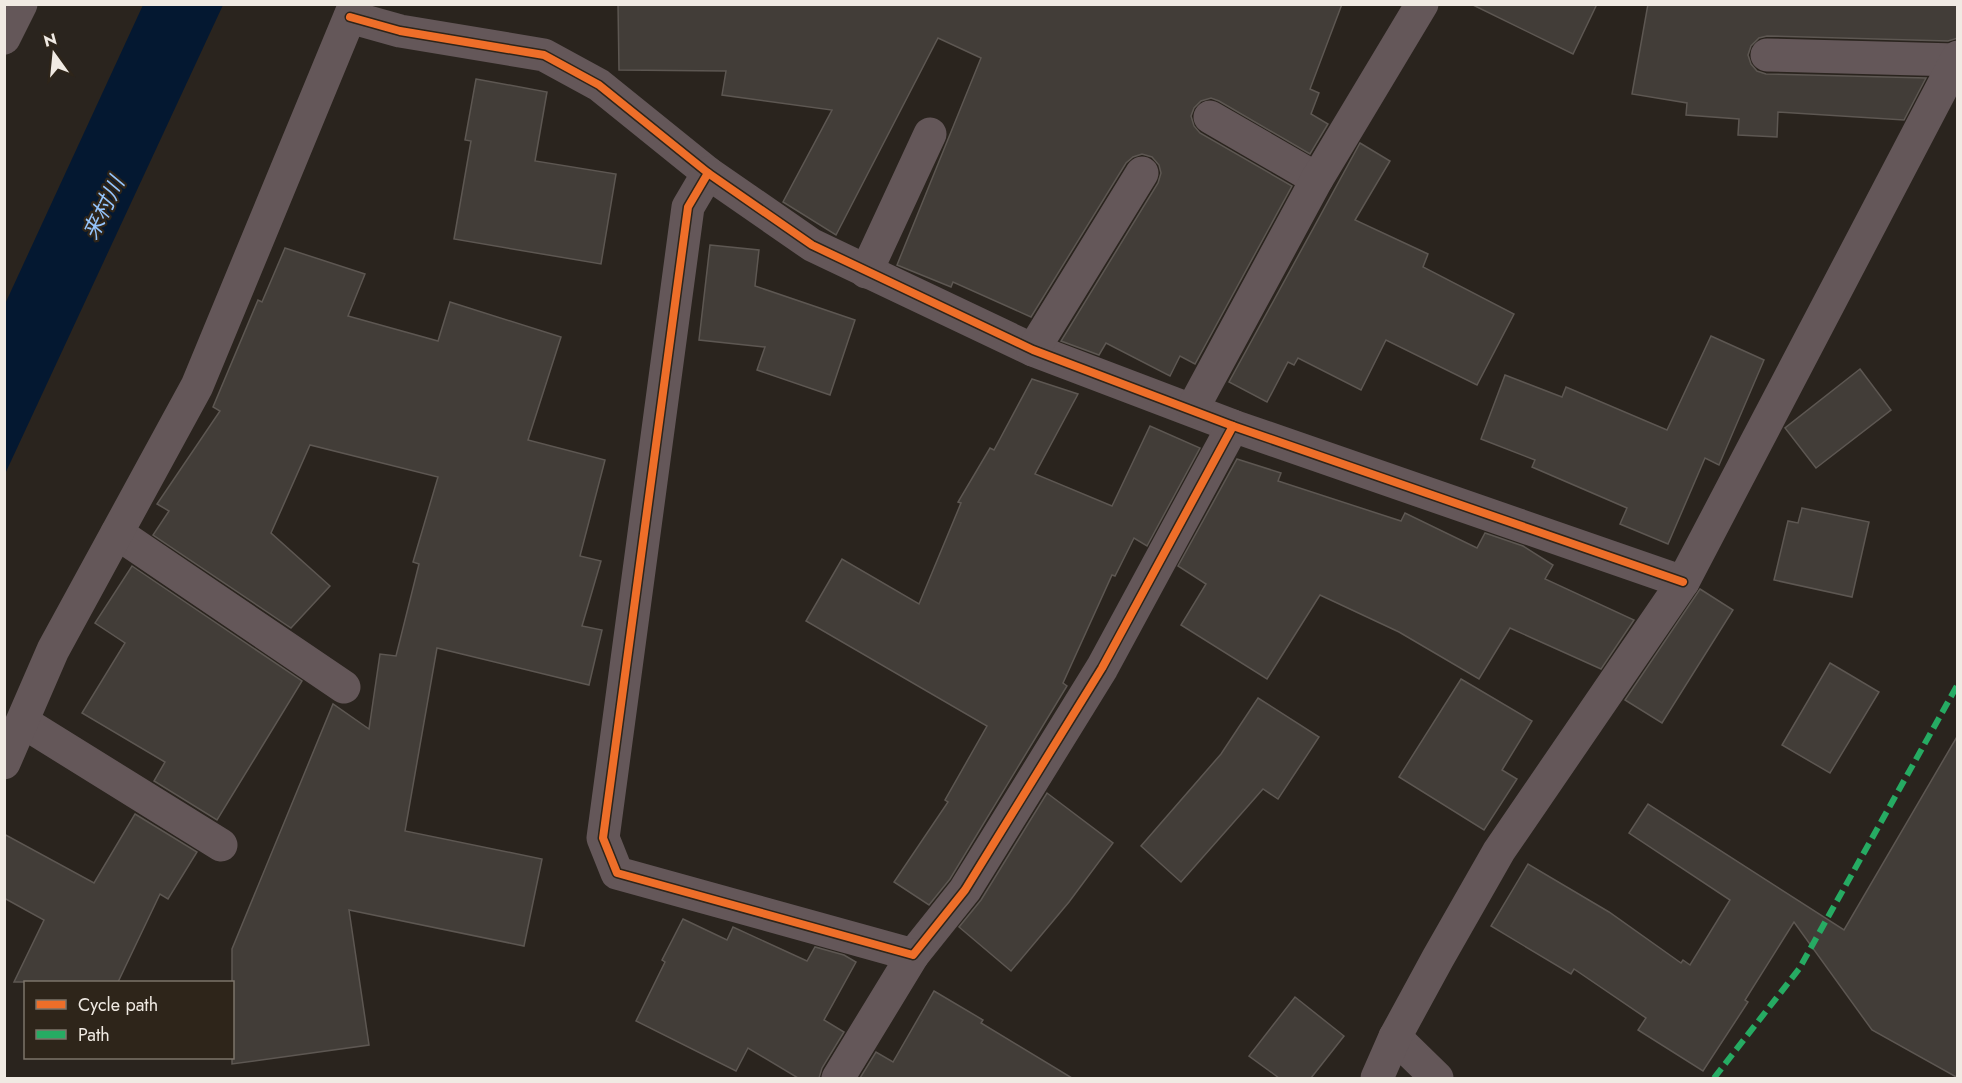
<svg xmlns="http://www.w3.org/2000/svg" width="1962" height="1083" viewBox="0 0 1962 1083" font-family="Jost,'Noto Sans JP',sans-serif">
<rect width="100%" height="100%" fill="#2a241e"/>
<polygon fill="#041831" points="143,5 223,5 5,474 5,304"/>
<g fill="#423d38" stroke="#5d5752" stroke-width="1.5">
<polygon points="618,4 1342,4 1310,89 1319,93 1311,114 1328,124 1310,154 1219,101 1211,98 1201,101 1194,108 1191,116 1194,126 1200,133 1292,186 1195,364 1180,356 1170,376 1106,343 1099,355 1061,341 1158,183 1161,173 1159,165 1152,157 1142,154 1133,157 1126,163 1031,317 953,282 951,287 897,265 981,58 938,38 836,235 783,202 832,110 722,95 726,71 619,70"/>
<polygon points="1471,4 1597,4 1573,54"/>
<polygon points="1648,4 1958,4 1958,38 1948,41 1767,36 1759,38 1751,46 1748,55 1751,64 1757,71 1766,74 1926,78 1904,120 1778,112 1777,137 1738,135 1739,119 1686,115 1687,103 1632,94"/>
<polygon points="476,79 547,92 535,161 616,174 601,264 454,239 471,141 465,140"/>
<polygon points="1360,143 1390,161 1355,220 1428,254 1423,267 1514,314 1477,385 1386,340 1361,390 1298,358 1294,365 1288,362 1267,402 1229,382"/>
<polygon points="710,245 759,250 755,286 855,320 830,395 757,370 765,347 699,340"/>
<polygon points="285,248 365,274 348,316 438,341 450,302 561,337 528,440 605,460 580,556 601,561 582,626 602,630 589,685 437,648 405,831 542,859 524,946 349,910 369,1045 232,1064 232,949 333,704 369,729 380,654 396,656 419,564 413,562 438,477 310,445 271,533 330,586 291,628 153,535 169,511 157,504 220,411 213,407 258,300 262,302"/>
<polygon points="1711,336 1764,360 1719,465 1705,458 1668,544 1620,524 1627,508 1532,467 1535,460 1481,439 1505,375 1562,397 1566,387 1667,430"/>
<polygon points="1860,369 1891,410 1816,468 1785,428"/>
<polygon points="1032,379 1078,394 1035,474 1112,506 1150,426 1200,448 1147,546 1134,538 1115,576 1112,575 1063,683 1067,686 950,879 929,905 894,882 948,802 945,800 987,726 806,621 842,559 919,604 961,503 958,502 990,448 994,450"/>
<polygon points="1237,459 1281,473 1278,481 1401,521 1405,513 1477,548 1485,533 1523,546 1553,565 1545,579 1634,620 1601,669 1510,628 1479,679 1399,632 1320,595 1267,679 1181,625 1206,584 1178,566"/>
<polygon points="1802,508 1869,522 1852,597 1774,580 1788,521 1798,523"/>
<polygon points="132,566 302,681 217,820 154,781 165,762 82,713 125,643 95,623"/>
<polygon points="1700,589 1733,610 1662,723 1625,700"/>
<polygon points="1830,663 1879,692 1830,773 1782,745"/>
<polygon points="1461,679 1532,721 1502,770 1517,779 1484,830 1399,777"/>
<polygon points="1258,698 1319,737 1278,799 1263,789 1181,882 1141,846 1221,754"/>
<polygon points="1958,735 1958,1078 1872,1030 1794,922 1745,1000 1748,1002 1703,1071 1638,1030 1646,1018 1574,969 1571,974 1491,926 1528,864 1609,912 1681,963 1683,960 1690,965 1730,900 1629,833 1648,804 1844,930"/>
<polygon points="1047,793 1113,843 1069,902 1011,971 959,927 981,900"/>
<polygon points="135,814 197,852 168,899 160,894 118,982 14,982 44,920 4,898 4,834 94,883"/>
<polygon points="683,919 727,940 733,927 807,961 815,947 844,955 856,962 824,1020 844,1032 822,1068 819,1078 798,1078 748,1048 736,1071 636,1021 665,962 662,960"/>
<polygon points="934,991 983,1020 981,1023 1072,1078 860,1078 876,1052 893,1062"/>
<polygon points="1295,997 1344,1036 1311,1078 1279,1078 1249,1056"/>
</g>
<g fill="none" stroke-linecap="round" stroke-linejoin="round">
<g stroke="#645759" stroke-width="33">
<polyline points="350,17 400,31 544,55 599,85 708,173 812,245 1033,350 1233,426 1683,582"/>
<polyline points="4,38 21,4"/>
<polyline points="1767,55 1956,60"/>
<polyline points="1210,117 1317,179"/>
<polyline points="708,173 688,207 603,838 617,873 913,955 965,890 1102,668 1233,426"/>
<polyline points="866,272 930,134"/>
<polyline points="1033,350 1142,173"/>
<polyline points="1193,408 1317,179 1422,4"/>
<polyline points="117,533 344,687"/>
<polyline points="23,722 221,845"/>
<polyline points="4,763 53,650 197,386 355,4"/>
<polyline points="1395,1037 1437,1078"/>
<polyline points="838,1078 913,955"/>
<polyline points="1377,1078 1395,1037 1438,958 1499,851 1683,582 1958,57"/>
</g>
<polyline stroke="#26ab63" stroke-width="6" stroke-dasharray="12 6" stroke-linecap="butt" points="1714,1078 1799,969 1958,684"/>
<g stroke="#2e251a" stroke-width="11">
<g id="cycleway">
<polyline points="350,17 400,31 544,55 599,85 708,173 812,245 1033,350 1233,426 1683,582"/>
<polyline points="708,173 688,207 603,838 617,873 913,955 965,890 1102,668 1233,426"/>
</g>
</g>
<use href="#cycleway" stroke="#ee6e29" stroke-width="8"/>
</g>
<g text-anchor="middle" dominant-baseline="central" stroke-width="4.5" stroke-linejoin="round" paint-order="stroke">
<g font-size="22" font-style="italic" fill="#95c4fb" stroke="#2e251a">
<text transform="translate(103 208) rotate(-64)">来村川</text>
</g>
</g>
<rect width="1962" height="1083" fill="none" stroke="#f0eae3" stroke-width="12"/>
<rect x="24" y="981" width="210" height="78" fill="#2e251a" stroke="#7c746a" stroke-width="1.5"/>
<rect x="36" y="1000" width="30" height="9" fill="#ee6e29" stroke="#7c746a" stroke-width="1.5"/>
<text x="78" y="1011" font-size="18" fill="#f0eae3">Cycle path</text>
<rect x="36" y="1030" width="30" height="9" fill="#26ab63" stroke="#7c746a" stroke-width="1.5"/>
<text x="78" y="1041" font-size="18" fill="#f0eae3">Path</text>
<g transform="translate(54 54) rotate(345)" stroke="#2e251a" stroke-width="4.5" paint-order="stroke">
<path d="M0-4.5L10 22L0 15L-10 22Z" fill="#f0eae3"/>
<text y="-9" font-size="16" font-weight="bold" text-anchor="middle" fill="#f0eae3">N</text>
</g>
</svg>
